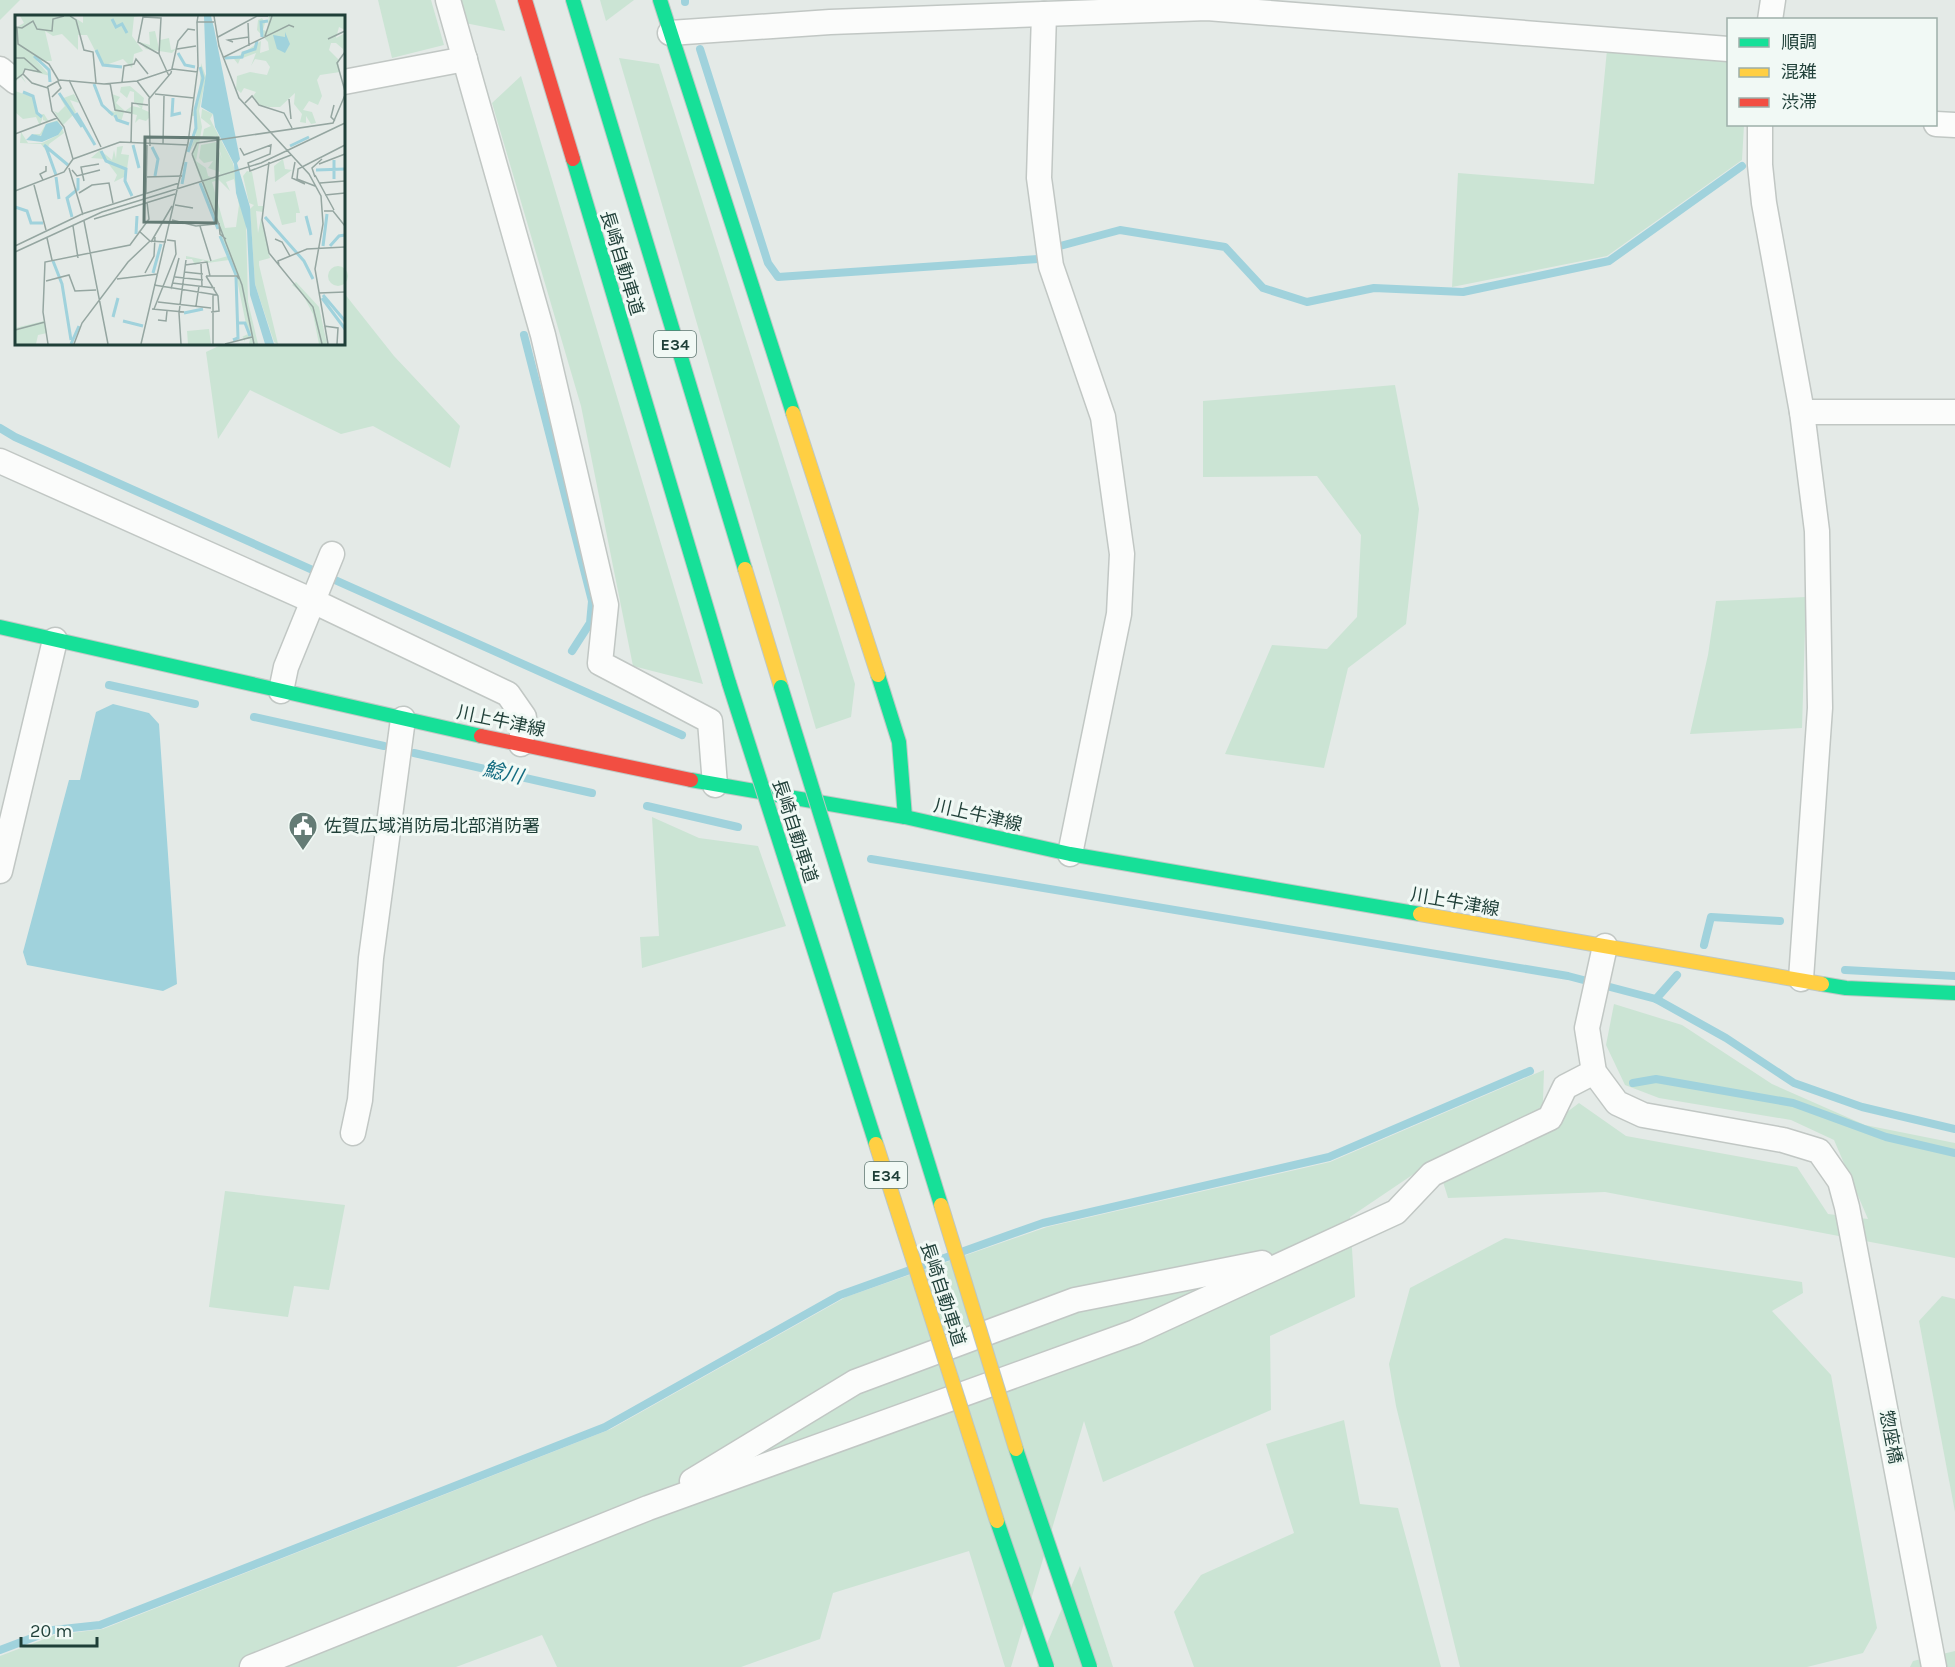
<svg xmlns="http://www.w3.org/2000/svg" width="1955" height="1667" viewBox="0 0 1955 1667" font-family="Karla,'Noto Sans JP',sans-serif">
<rect width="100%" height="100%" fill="#e4eae7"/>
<g fill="#cbe4d4">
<polygon points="0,0 20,0 0,20"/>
<polygon points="378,0 431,0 444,45 392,58"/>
<polygon points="459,0 495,0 505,31 465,23"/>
<polygon points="600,0 634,0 606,21"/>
<polygon points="1607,50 1728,58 1728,124 1744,125 1742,160 1607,256 1452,287 1458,173 1594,184"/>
<polygon points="619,58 659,64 855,684 851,717 816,729"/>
<polygon points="521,76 703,684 633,666 581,406 492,103"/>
<polygon points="344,293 394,356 460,426 450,468 373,426 341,434 250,390 218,439 206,352 223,344 344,344"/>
<polygon points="1395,385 1419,509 1406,624 1348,668 1324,768 1225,754 1272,645 1327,649 1357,617 1361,535 1317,476 1203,477 1203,401"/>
<polygon points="1806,597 1802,728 1690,734 1708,655 1716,601"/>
<polygon points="652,817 699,838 758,846 786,926 642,968 640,937 659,936"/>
<polygon points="1614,1004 1682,1025 1772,1084 1865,1125 1955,1143 1955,1258 1605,1192 1448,1198 1436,1159 1350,1217 1355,1297 1270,1336 1271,1410 1103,1482 1084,1421 1011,1667 1005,1667 969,1551 833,1593 820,1639 741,1667 557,1667 542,1635 456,1667 0,1667 0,1656 55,1635 103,1629 611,1429 846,1297 1047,1227 1330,1162 1544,1070 1542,1131 1579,1103 1626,1136 1797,1167 1828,1214 1868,1219 1834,1140 1791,1120 1659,1098 1625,1085 1606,1045"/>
<polygon points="225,1191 345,1205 329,1290 294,1286 288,1317 209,1307"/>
<polygon points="1505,1238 1802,1282 1803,1293 1772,1311 1831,1375 1877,1628 1863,1653 1807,1667 1460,1667 1396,1406 1389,1364 1410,1288"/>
<polygon points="1942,1296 1955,1299 1955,1512 1919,1321"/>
<polygon points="1344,1420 1360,1504 1398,1508 1441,1667 1194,1667 1174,1612 1201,1575 1294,1533 1266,1444"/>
<polygon points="1080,1566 1113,1667 1037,1667"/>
<polygon points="1955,1651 1955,1667 1910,1667 1913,1661"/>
</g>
<polygon fill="#a0d2dc" points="113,704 149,713 159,724 177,984 163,991 27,965 23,952 69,780 80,780 96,712"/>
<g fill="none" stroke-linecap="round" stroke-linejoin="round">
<g stroke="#a0d2dc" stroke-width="8">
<polyline points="685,0 685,2"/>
<polyline points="700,49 768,263 778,277 1038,259"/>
<polyline points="1060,246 1120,230 1225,247 1263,288 1307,302 1374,288 1463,292 1609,261 1742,166"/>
<polyline points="524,335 592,601 590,623 572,651"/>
<polyline points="0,428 15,437 682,735"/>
<polyline points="109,685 195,704"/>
<polyline points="254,717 384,746"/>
<polyline points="414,753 592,793"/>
<polyline points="647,806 738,827"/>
<polyline points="871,859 1568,976 1656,999 1726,1038 1794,1083 1862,1107 1955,1129"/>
<polyline points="1704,945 1711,917 1780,921"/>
<polyline points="1845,970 1955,976"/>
<polyline points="1656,999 1677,975"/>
<polyline points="1633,1083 1656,1079 1793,1103 1886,1137 1955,1153"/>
<polyline points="964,1251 1043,1223 1329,1157 1530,1071"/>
<polyline points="924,1265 950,1256"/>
<polyline points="0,1650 53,1630 100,1625 605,1427 840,1295 910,1270"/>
</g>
<g stroke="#c1c7c4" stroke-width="27">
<g id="street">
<polyline points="448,0 543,335 606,605 600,663 710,721 715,785"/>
<polyline points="1044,14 1039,178 1051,266 1103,417 1122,554 1119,614 1070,854"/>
<polyline points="1770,20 1773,0"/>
<polyline points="670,33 830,22 1207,8 1728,49"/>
<polyline points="0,69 16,82"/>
<polyline points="344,82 465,59"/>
<polyline points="1760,124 1760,165 1764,203 1802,412 1817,531 1820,708 1801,979"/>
<polyline points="1936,124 1955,125"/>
<polyline points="1802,412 1955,412"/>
<polyline points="0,461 313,601 508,694 524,717 521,744"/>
<polyline points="281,691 286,667 332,554"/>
<polyline points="0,871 55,640"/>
<polyline points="1605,946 1587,1028 1594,1072 1617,1103 1643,1115 1783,1140 1819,1151 1840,1181 1847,1207 1934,1667"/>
<polyline points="353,1133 360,1100 371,958 403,719"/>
<polyline points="692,1481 855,1382 1075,1300 1262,1263"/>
<polyline points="252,1667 648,1508 1135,1332 1396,1212 1432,1174 1550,1118 1565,1087 1594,1072"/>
</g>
</g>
<g stroke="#bfc8c5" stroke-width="16">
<g id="fast">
<polyline points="573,0 745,569"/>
<polyline points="660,0 793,413"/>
<polyline points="573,159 729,683"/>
<polyline points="0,627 481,736"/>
<polyline points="878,675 899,742 905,817"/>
<polyline points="691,780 905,817 1070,854 1420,914"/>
<polyline points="1822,984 1846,988 1955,993"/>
</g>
</g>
<g stroke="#bfc8c5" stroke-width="16">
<g id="slow">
<polyline points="793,413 878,675"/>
<polyline points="745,569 781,687"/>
<polyline points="1420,914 1822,984"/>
</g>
</g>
<g stroke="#bfc8c5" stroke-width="16">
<g id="jam">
<polyline points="525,0 573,159"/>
<polyline points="481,736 691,780"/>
</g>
</g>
<use href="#street" stroke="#fbfcfb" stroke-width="24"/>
<use href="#fast" stroke="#16e098" stroke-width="14"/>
<use href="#slow" stroke="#ffcf43" stroke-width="14"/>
<use href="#jam" stroke="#f24e42" stroke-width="14"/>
<g stroke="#bcc6c3" stroke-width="16" stroke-linecap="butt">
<g id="fast-bridge">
<polyline points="729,683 876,1144"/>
<polyline points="781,687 941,1205"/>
<polyline points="1016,1449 1090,1667"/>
<polyline points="997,1521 1047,1667"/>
</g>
</g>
<g stroke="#bcc6c3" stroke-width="16" stroke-linecap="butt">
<g id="slow-bridge">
<polyline points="876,1144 997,1521"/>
<polyline points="941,1205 1016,1449"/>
</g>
</g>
<use href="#fast-bridge" stroke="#16e098" stroke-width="14"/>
<use href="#slow-bridge" stroke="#ffcf43" stroke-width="14"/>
</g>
<defs>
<g id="civic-pin" transform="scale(1.5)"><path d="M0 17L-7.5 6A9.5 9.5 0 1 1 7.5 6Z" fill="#647b75" stroke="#f1f9f5"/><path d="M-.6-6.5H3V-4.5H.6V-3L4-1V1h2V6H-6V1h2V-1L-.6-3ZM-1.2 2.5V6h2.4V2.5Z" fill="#fff"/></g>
</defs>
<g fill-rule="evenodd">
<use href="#civic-pin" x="303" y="826"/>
</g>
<g text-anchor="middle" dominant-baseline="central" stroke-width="6" stroke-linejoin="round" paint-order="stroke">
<g fill="#f1f9f5" stroke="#5e7771" stroke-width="1.5">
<rect x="654" y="331" width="42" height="26" rx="4.5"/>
<rect x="865" y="1162" width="42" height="26" rx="4.5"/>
</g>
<g font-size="16" font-weight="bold" fill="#1f3f38">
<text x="675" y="344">E34</text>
<text x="886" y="1175">E34</text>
</g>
<g font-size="18" fill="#1f3f38" stroke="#f1f9f5">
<text transform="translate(622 263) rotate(73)">長崎自動車道</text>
<text transform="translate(501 721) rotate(12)">川上牛津線</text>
<text transform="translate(978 815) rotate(13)">川上牛津線</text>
<text transform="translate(795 831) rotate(72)">長崎自動車道</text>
<text transform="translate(1455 902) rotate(10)">川上牛津線</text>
<text transform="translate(943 1294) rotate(72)">長崎自動車道</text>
<text transform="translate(1891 1437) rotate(79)">惣座橋</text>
</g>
<g font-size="18" fill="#1f3f38" stroke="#f1f9f5" text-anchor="start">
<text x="324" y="826">佐賀広域消防局北部消防署</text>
</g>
<g font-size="20" font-style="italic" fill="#136c81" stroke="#f1f9f5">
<text transform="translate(503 773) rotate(13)">鯰川</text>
</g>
</g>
<g transform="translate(15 15)">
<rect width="330" height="330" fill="#e4eae7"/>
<path d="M5,1H57L68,8V1H124L119,2L117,21L128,36L119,39L117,53L108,44L88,51L72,20H63V35L47,19L38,21L30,16L37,46H22L35,61L9,54L7,61L11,68L6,62L0,67V13L9,8ZM254,1H330V15L324,12L321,23L330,18L328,40V34L321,28H316L314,35L323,44L325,57L305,60L302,65L307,81L303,90L294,86L288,95L297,97L301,108L296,109L291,101V108L285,107L287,99L279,89L280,78L265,92H254L245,90L238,81L241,77L229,73L226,78L221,74L222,61L235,57L252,60L255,52L251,46L240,44L236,51L241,38L225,44L223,49L219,44L246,26L245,38L254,35L253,27L242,15L243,5L247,3L250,8L248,15L252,16ZM140,16L144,34L145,25L154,23L156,35L161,34L157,38L131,34L124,27L135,30L134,17ZM186,48L191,62L184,96L187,112L181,146L191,153L193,161L203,165L197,167L210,213L221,212L224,190L219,164L211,167L215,176L203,164L205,157L193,153L198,146L189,148L184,143L186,130L201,127L207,144L201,121L187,124L189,114L196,111L186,103L187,94L198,99L195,104L218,148L231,208L233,287L243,329H234L235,324H230V327L228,322L225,323L233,319L221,260L214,245L192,248L188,245L180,250L177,244H171V241L195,246L213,241L177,141L180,128L174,138L181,120V101H176L184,86ZM115,71L129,83L127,94L134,97L135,102L131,106L124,104L120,108L122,100L109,97L106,107L93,98L92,95L100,97L97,79L105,82L101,88L110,96L117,91L126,93L119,87V77L115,76L112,83L105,77L106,72ZM0,76L18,82L23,100L29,99L34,107L28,105V101L25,111L21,102L8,104L0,97ZM59,79L64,88L55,85L61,97L48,110L39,96L43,98L50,91L46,84ZM43,105L49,118L34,129L32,137L26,129L5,128L6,117L13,128H27L43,120L37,109L25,121L17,119H25L31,109ZM108,131L106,139L114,140L111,161L99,167L102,160L90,144L76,143L85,135L97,145L99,135L101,144L102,132ZM268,144L270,154L277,155L260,167L259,151ZM232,156L237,157L243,191H248V197L241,196L243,218L246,203L255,243L244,246V250L263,329L259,327L240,269L235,194L239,190L234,188L228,161ZM280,176L285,198H306H281V207L267,210L258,179ZM313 261a10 10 0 1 1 20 0a10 10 0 1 1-20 0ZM281,267L304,292L312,329H293H304L298,299L287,278L277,270ZM29,306L32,318L23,320L21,329H0V313ZM194,314L196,329H173L172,316Z" fill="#cbe4d4"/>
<path d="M189,1H196L199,13L225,144L222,148L235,192L240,269L259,329H250L235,280L232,215L221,178L219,149L200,112L198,99L186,92L191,59ZM270,17L275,29L270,38L262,34L258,20L270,22ZM42,106L48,113L43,120L27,127L11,125L17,119L26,121L31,109Z" fill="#a0d2dc"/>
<path fill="none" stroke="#a0d2dc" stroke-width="3" d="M97,4L101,12L107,9L112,18M247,22L246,7L253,6M81,35L88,50L107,52M163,38L170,50L180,52M19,41L34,55L35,67M210,43L227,42L228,38L240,34L242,26M79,69L87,90L98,100M8,77L18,81L22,98L27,102M44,78L67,112M158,83L157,100L166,98M61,98L80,130M100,100L102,105L114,109M181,114L180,95L188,63L185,52M29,130L53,150M118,130L124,153M275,131L294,122M31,132L41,160M137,132L143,144L140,161M86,136L91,146L111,154L110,166L117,181M173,137L181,113M301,155L330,154M41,162L44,184M319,164V145M185,168L203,214M167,169L171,147M0,192L12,196L16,208H28M291,201L296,220M57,202L52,183L63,174V163M250,202L289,246L298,264M121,219L122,201M205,221L221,260M308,231L312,199M315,231L324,221L330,220M38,246L47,269L56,325M138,258L146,229M308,280L330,306M307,283L330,314M169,298L188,294M98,302L103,283M108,306L128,311M223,308H230L235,321M218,325L223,323L221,262M56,329L64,311"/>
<path fill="none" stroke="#95a6a1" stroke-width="1.5" d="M55,1L61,5L69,35L78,37L81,68M183,1L182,7H199M199,1L204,31L224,83L294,159L306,181L308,209L300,254L313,329M128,2L146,3L144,39L123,27ZM233,8L234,31M0,12L7,13L18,6L22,14L37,16L38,4L49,1M2,13L3,29L34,49L44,66M250,21L257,1M203,22L242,1H253M313,24L330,16M218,27L213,25L234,22M162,34L181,31M330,37L322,48L330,76M144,39L154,61M209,42L274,10L279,12M0,43H9L25,57L10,54L8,59M0,65L8,59L17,68L33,73L37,96L49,112L58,144L49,157L0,176M54,65L86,132M122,66L135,83M107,67L109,51L119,49L121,44L133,59M95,68L100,95L117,98M32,72L45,65L89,69L122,66L158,54L183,57M140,79L179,83M37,82L46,73L43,67M274,84L276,104M230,88L237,81L244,90L269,98L277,113M319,90L316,102L320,106M0,119L42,103M116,128L117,88L133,90M148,129L149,81M135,131L134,84L156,58L163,26L173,14L180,15M225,133L229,140L256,130L255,139L233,148L235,156L276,140M177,139L227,270L239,329M177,139L182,128L318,108L330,80M58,144L105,127L173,130M254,147L247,205L254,238L298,292L307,329M280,147L277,163L290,169M304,149L330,139M54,153L68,200M57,155L62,161L85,155M300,160L319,195M130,162L167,161M300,162L297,153L307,144M28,165L25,159L31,156V151M69,166L66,152L84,149M305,168L330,166M19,170L31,215M300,171L282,164L283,154L330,130M64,178L77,170L94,168L98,188M131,178L132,130M310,180L330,178M160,190L178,193M309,196H318L330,211M79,204L160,179M157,205L181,211L200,209M69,206L93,329M204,208L205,219L211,224M58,211L63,243M185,211L196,246M124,216L135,226L151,227M32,223L37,245M260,224L267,227L275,241M136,227L157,191M0,231L67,199L164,168M0,237L87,197L246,148L330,108M186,249L187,271M170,250L192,247L195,261H191M264,250L263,246L292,234L330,232M169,257L188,259M130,258L139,241L140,222M191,261L203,281L204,296L196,297M195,261H222L224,264M160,262L188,265M102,264L143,259M31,266L54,260L60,276L81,275M157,268L200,273M139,270L202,280M156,274L164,243M304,278L330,277M198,280V329M143,287L196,293M181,291L184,271M137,294L169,297M139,294L161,239L160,226L152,225M143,305L151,306L152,296M309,311L323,313L322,329M0,315L30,307M33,329L28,297L30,247L115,230L134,204L132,187M59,329L67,308L113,247L135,226M126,329L173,128L183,51L182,7M166,329L164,298L171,245M210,329L237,322"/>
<path fill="#647b75" fill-opacity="0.15" stroke="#647b75" stroke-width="3" d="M130,122L203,123L201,208L129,207Z"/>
<rect width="330" height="330" fill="none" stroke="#1f3f38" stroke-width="3"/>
</g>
<rect x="1727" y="18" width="210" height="108" fill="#f1f9f5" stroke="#9dafa9" stroke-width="1.5"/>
<rect x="1739" y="38" width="30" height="9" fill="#16e098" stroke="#9dafa9" stroke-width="1.5"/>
<text x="1781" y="48" font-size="18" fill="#1f3f38">順調</text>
<rect x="1739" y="68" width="30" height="9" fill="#ffcf43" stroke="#9dafa9" stroke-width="1.5"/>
<text x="1781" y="78" font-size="18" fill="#1f3f38">混雑</text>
<rect x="1739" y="98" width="30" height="9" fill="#f24e42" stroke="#9dafa9" stroke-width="1.5"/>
<text x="1781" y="108" font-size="18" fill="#1f3f38">渋滞</text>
<path d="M21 1637v9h76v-9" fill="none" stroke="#1f3f38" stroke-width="3"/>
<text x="30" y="1637" font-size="18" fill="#1f3f38" stroke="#f1f9f5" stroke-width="4.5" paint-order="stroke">20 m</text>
</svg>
